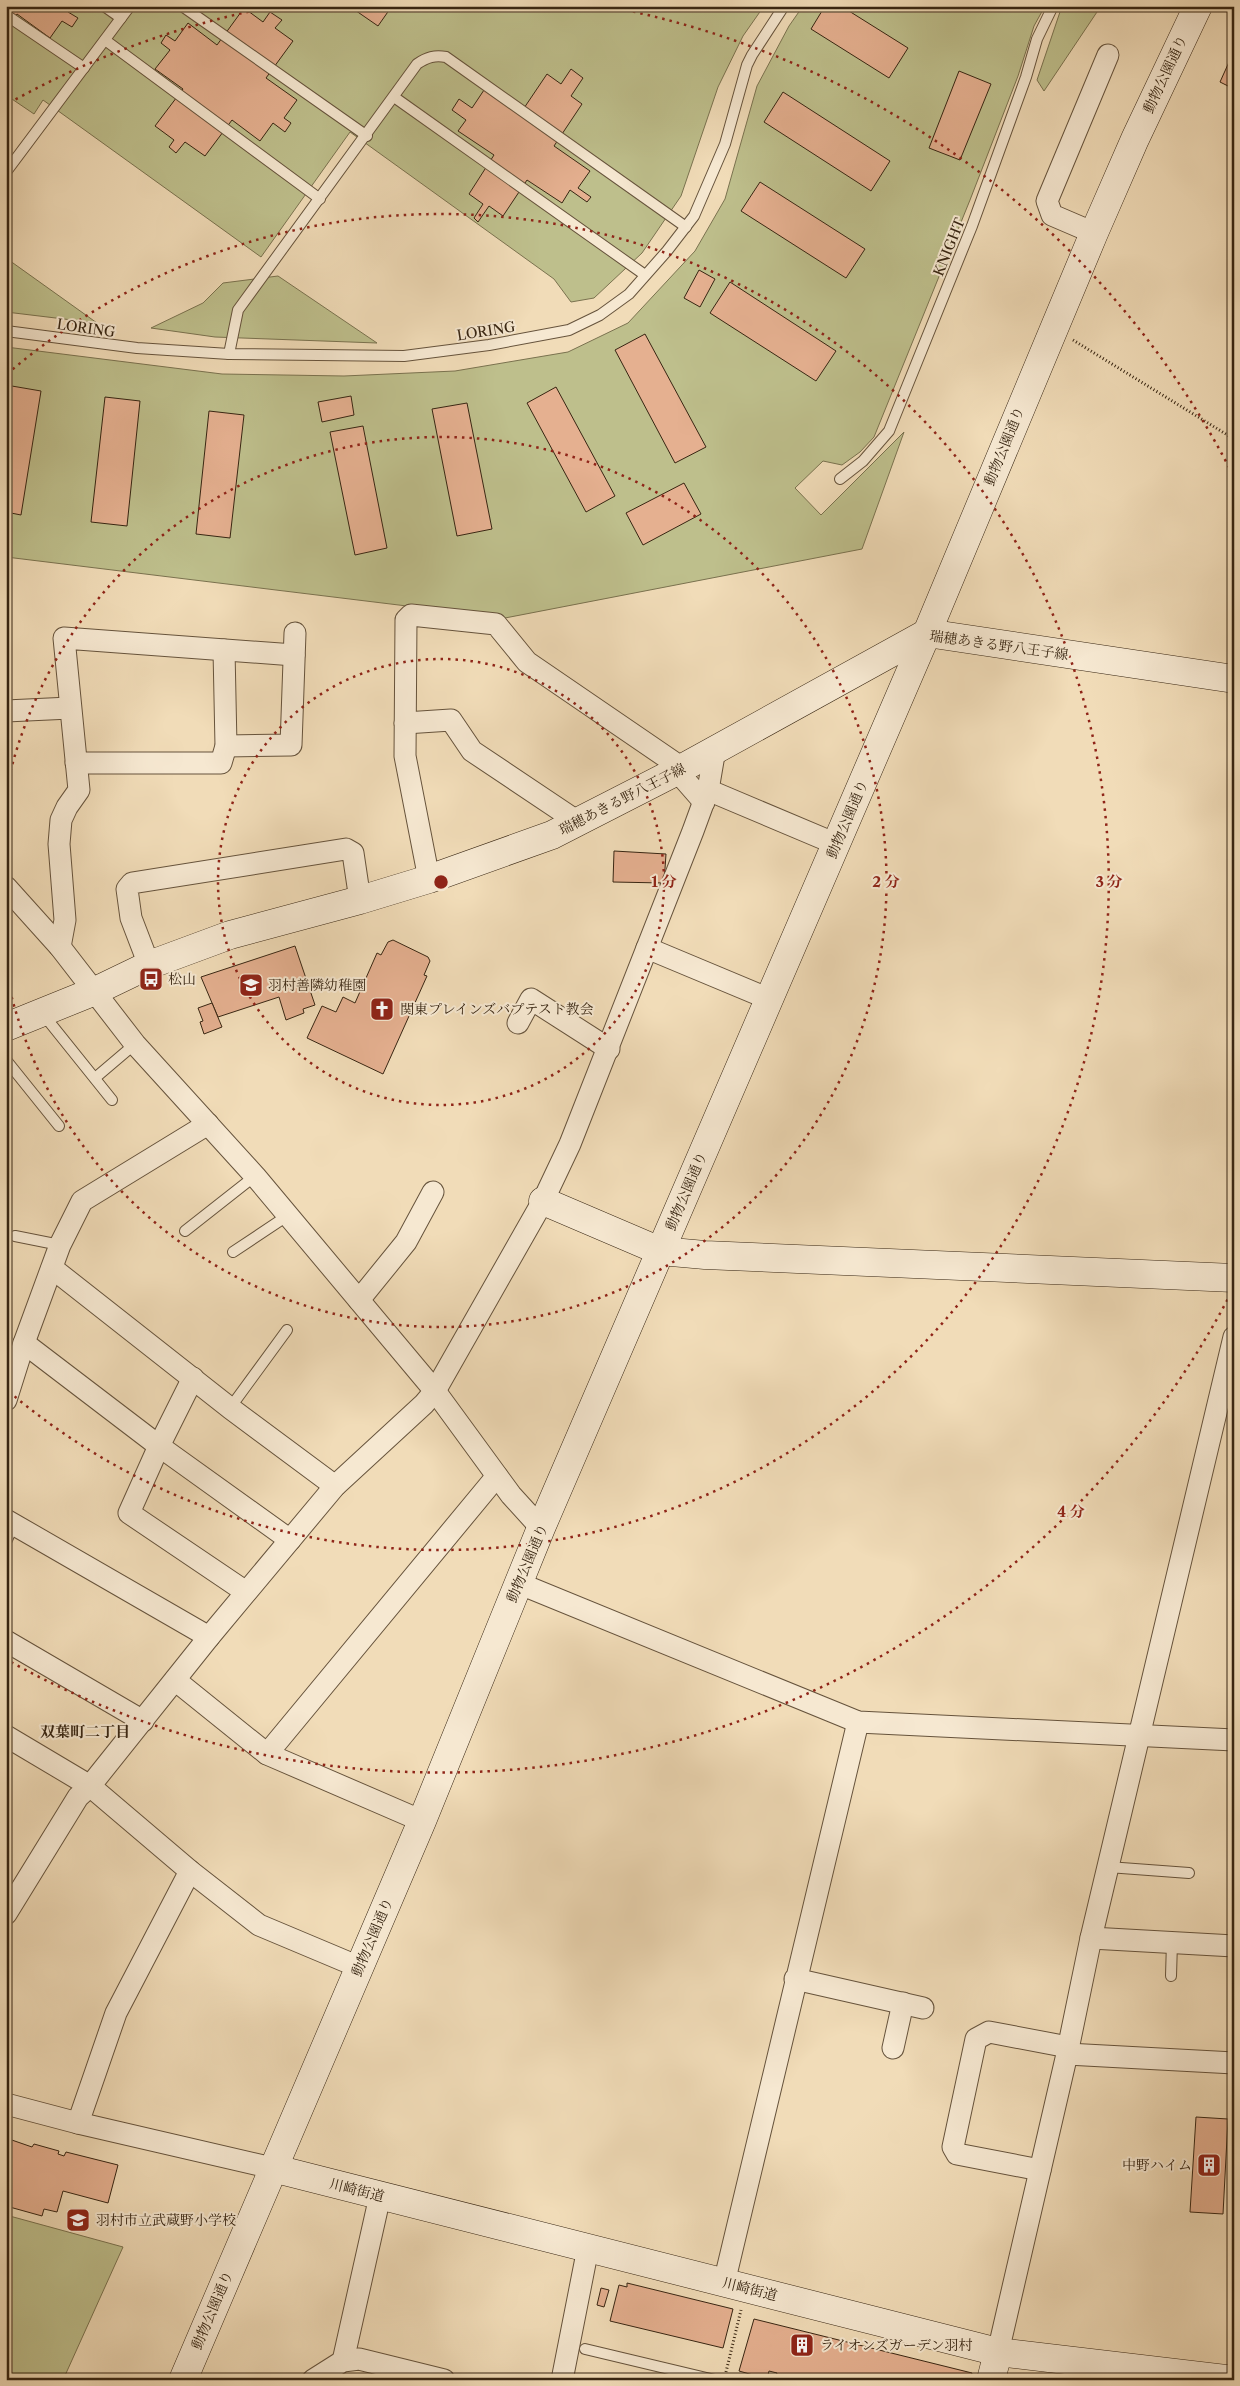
<svg xmlns="http://www.w3.org/2000/svg" width="1240" height="2386" viewBox="0 0 1240 2386" font-family="'Libre Caslon Text','Noto Serif JP',serif">
<rect width="100%" height="100%" fill="#f1dcb8"/>
<filter id="stains"><feTurbulence type="fractalNoise" baseFrequency=".004" numOctaves="4"/><feColorMatrix values="0 0 0 0 .2 0 0 0 0 .09 0 0 0 0 .02 0 0 0 .5 -.17"/></filter>
<radialGradient id="worn" r=".72"><stop offset=".6" stop-color="#630" stop-opacity="0"/><stop offset="1" stop-color="#630" stop-opacity=".3"/></radialGradient>
<g fill="#bebf8c" stroke="#7a724f">
<polygon points="6,6 764,6 743,36 718,87 681,196 642,253 594,298 571,302 554,279 350,132 261,257 43,100 34,114 6,95"/>
<polygon points="803,6 1045,6 1034,26 1018,76 970,200 874,437 860,452 842,465 823,461 795,488 821,515 904,432 862,549 505,618 6,557 6,347 222,374 344,376 455,371 568,352 628,323 695,251 725,199 757,86 789,26"/>
<polygon points="1062,6 1101,6 1044,91 1037,80"/>
<polygon points="6,258 97,323 6,312"/>
<polygon points="278,276 377,343 215,337 151,328 203,303 223,283"/>
<polygon points="6,2215 123,2247 63,2380 34,2380 6,2373"/>
</g>
<g fill="#e5b090" stroke="#372512">
<polygon points="6,6 72,6 68,12 78,18 72,27 62,21 50,38 17,14 6,29"/>
<polygon points="349,6 392,6 378,26"/>
<polygon points="825,6 841,6 908,48 889,78 811,29"/>
<polygon points="244,8 263,22 270,12 282,20 275,28 293,41 266,78 297,100 284,118 291,123 285,132 273,123 260,141 232,120 205,156 185,142 176,153 169,147 174,140 155,126 183,89 155,69 170,50 161,43 166,35 175,41 188,23 217,45"/>
<polygon points="1234,51 1234,89 1220,82"/>
<polygon points="571,69 583,78 571,96 582,104 554,146 590,171 578,188 591,197 587,202 570,190 562,203 527,180 503,216 489,206 478,222 474,218 483,204 469,194 494,155 458,131 466,120 452,110 459,99 472,108 484,90 520,114 547,74 561,84"/>
<polygon points="959,71 991,84 960,160 929,148"/>
<polygon points="783,92 890,161 871,191 764,122"/>
<polygon points="760,182 865,249 846,278 741,211"/>
<polygon points="699,270 715,279 700,307 684,298"/>
<polygon points="730,282 836,351 816,381 710,313"/>
<polygon points="645,334 706,447 675,463 615,350"/>
<polygon points="6,385 41,391 21,515 6,512"/>
<polygon points="556,387 615,496 586,512 527,403"/>
<polygon points="351,396 354,415 322,422 318,402"/>
<polygon points="105,397 140,401 127,526 91,522"/>
<polygon points="467,403 492,529 457,536 432,409"/>
<polygon points="209,411 244,415 230,538 196,534"/>
<polygon points="363,426 387,548 355,555 330,432"/>
<polygon points="684,483 701,514 643,545 626,513"/>
<polygon points="614,851 666,854 664,883 613,882"/>
<polygon points="393,940 428,957 430,961 424,975 427,976 383,1074 307,1038 322,1006 336,1012 343,997 355,1003 377,953 381,955 388,942"/>
<polygon points="295,946 315,1005 303,1009 304,1013 286,1020 279,997 218,1017 201,977"/>
<polygon points="212,1003 222,1027 204,1034 200,1022 203,1021 198,1008"/>
<polygon points="1196,2117 1228,2119 1223,2214 1190,2212"/>
<polygon points="6,2138 32,2147 34,2144 59,2151 58,2154 64,2156 66,2152 118,2165 108,2203 63,2191 57,2212 44,2209 42,2216 6,2206"/>
<polygon points="627,2283 733,2309 723,2348 610,2321 619,2285 627,2287"/>
<polygon points="601,2288 609,2290 604,2307 597,2305"/>
<polygon points="754,2319 972,2373 970,2380 804,2380 786,2375 785,2380 775,2380 777,2373 769,2371 767,2379 739,2371"/>
</g>
<g fill="none" stroke-linecap="round" stroke-linejoin="round">
<g stroke="#66533c" stroke-width="12">
<g id="lane">
<polyline points="104,6 121,18"/>
<polyline points="182,6 367,136"/>
<polyline points="6,15 84,68"/>
<polyline points="105,40 320,199"/>
<polyline points="394,97 645,275"/>
<polyline points="6,172 130,6"/>
<polyline points="6,331 137,348 229,354 404,356 489,345 569,330 600,315 629,294 667,251 694,216 725,144 747,65 752,55 784,6"/>
<path d="M229,354L238,310L417,64C427,57 435,55 446,57L686,227"/>
<polyline points="840,479 863,461 889,431 972,226 1026,77 1037,39 1053,6"/>
<polyline points="43,1014 112,1100"/>
<polyline points="6,1060 59,1126"/>
<polyline points="95,1078 135,1044"/>
<polyline points="185,1231 255,1176"/>
<polyline points="15,1236 60,1245"/>
<polyline points="233,1252 287,1216"/>
<polyline points="230,1408 287,1330"/>
<polyline points="6,1542 14,1524"/>
<polyline points="1108,1867 1189,1873"/>
<polyline points="1171,1976 1172,1942"/>
<polyline points="585,2349 715,2380"/>
</g>
</g>
<g stroke="#66533c" stroke-width="23">
<g id="street">
<polyline points="1094,233 1052,215 1047,201 1108,55"/>
<polyline points="6,711 70,708"/>
<polyline points="405,723 451,720 472,751 578,822"/>
<polyline points="226,746 291,745 295,633"/>
<polyline points="76,763 221,763 226,746 224,650"/>
<polyline points="677,771 704,802"/>
<polyline points="708,790 836,844"/>
<polyline points="429,879 405,756 406,620 411,615 496,624 527,662 682,768"/>
<polyline points="6,887 60,947 135,1044 255,1176 435,1391 511,1495 541,1528"/>
<polyline points="60,947 65,920 59,844 61,820 67,807 79,790 64,638 294,655"/>
<polyline points="647,948 769,999"/>
<polyline points="149,965 131,918 127,889 132,883 346,849 353,853 360,900"/>
<polyline points="518,1023 531,999 609,1049"/>
<polyline points="52,1268 230,1408 335,1486"/>
<polyline points="359,1300 406,1242 433,1192"/>
<polyline points="24,1343 159,1446 290,1540"/>
<polyline points="193,1378 159,1446 129,1513 246,1592"/>
<polyline points="6,1400 24,1343 60,1245 82,1201 208,1124"/>
<polyline points="6,1520 209,1637"/>
<polyline points="518,1583 858,1722 1234,1740"/>
<polyline points="6,1641 143,1721"/>
<polyline points="175,1680 267,1754 422,1821"/>
<polyline points="6,1736 90,1786 190,1871 259,1925 359,1967"/>
<polyline points="267,1754 497,1476"/>
<polyline points="6,1914 78,1797 90,1786 209,1637 335,1486 424,1404 435,1391 543,1201 570,1144 693,831 708,790 715,749"/>
<polyline points="1091,1938 1234,1946"/>
<polyline points="795,1979 923,2008"/>
<polyline points="893,2048 903,2003"/>
<polyline points="1067,2054 1234,2063"/>
<polyline points="6,2104 78,2123 272,2168"/>
<polyline points="78,2123 116,2013 190,1871"/>
<polyline points="1040,2170 957,2154 953,2147 976,2039 989,2032 1068,2047"/>
<polyline points="724,2283 858,1722"/>
<polyline points="998,2352 1067,2054 1091,1938 1234,1337"/>
<polyline points="343,2361 380,2196"/>
<polyline points="313,2380 343,2361 359,2359 444,2380"/>
<polyline points="562,2380 588,2248"/>
</g>
</g>
<g stroke="#372512" stroke-width="29">
<g id="secondary">
<polyline points="6,1027 95,991 149,965 230,935 360,900 429,879 552,835 677,771 927,633 1234,679"/>
<polyline points="543,1201 660,1251 705,1255 1234,1278"/>
<polyline points="272,2168 998,2352 1234,2380"/>
<polyline points="183,2380 422,1821 541,1528 927,633 1094,233 1135,139 1198,6"/>
<polyline points="991,2380 998,2352"/>
</g>
</g>
<g stroke="#372512" stroke-width="3" stroke-dasharray="1 2.5" stroke-linecap="butt">
<polyline points="1073,340 1234,439"/>
<polyline points="726,2372 741,2310"/>
</g>
<use href="#lane" stroke="#f6e8d1" stroke-width="10"/>
<use href="#street" stroke="#f6e8d1" stroke-width="21"/>
<use href="#secondary" stroke="#f6e8d1" stroke-width="28"/>
</g>
<g fill="none" stroke="#8f2418" stroke-width="2.5" stroke-dasharray="2.5 5">
<circle cx="441" cy="882" r="223"/>
<path d="M7 786A445 445 0 1 1 7 978"/>
<path d="M7 374A668 668 0 1 1 7 1390"/>
<path d="M1231 1293A891 891 0 0 1 9 1661M9 103A891 891 0 0 1 271 7M611 7A891 891 0 0 1 1231 471"/>
</g>
<defs>
<g id="bus-square" transform="scale(1.25)"><rect x="-9" y="-9" width="18" height="18" rx="4" fill="#8f2418" stroke="#f6e8d1"/><path d="M-5-6H5V4H4V6H2V4H-2V6H-4V4H-5ZM-3.5-4V0h7V-4ZM-3.5 1.2v1.5H-2V1.2ZM2 1.2v1.5H3.5V1.2Z" fill="#fff"/></g>
<g id="school-square" transform="scale(1.25)"><rect x="-9" y="-9" width="18" height="18" rx="4" fill="#8f2418" stroke="#f6e8d1"/><path d="M0-5L7-2L0 1L-7-2ZM-4 1L0 2.5L4 1V4Q0 6-4 4Z" fill="#fff"/></g>
<g id="church-square" transform="scale(1.25)"><rect x="-9" y="-9" width="18" height="18" rx="4" fill="#8f2418" stroke="#f6e8d1"/><path d="M-1.2-6h2.4v3.5h3.3v2.4h-3.3V6h-2.4V-.1h-3.3v-2.4h3.3Z" fill="#fff"/></g>
<g id="building-square" transform="scale(1.25)"><rect x="-9" y="-9" width="18" height="18" rx="4" fill="#8f2418" stroke="#f6e8d1"/><path d="M-4-6H4V6H1V3H-1V6H-4ZM-2.5-4.3h1.7v1.8h-1.7ZM.8-4.3h1.7v1.8H.8ZM-2.5-1h1.7V.8h-1.7ZM.8-1h1.7V.8H.8Z" fill="#fff"/></g>
</defs>
<g fill-rule="evenodd">
<use href="#bus-square" x="151" y="979"/>
<use href="#school-square" x="251" y="985"/>
<use href="#church-square" x="382" y="1009"/>
<use href="#building-square" x="1209" y="2165"/>
<use href="#school-square" x="78" y="2220"/>
<use href="#building-square" x="802" y="2345"/>
</g>
<g text-anchor="middle" dominant-baseline="central" stroke-width="4" stroke-linejoin="round" paint-order="stroke">
<g font-size="14" fill="#372512" stroke="#f6e8d1">
<text transform="translate(1165 74) rotate(-65)">動物公園通り</text>
<text transform="translate(949 247) rotate(-68)">KNIGHT</text>
<text transform="translate(86 328) rotate(8)">LORING</text>
<text transform="translate(486 331) rotate(-9)">LORING</text>
<text transform="translate(1004 446) rotate(-68)">動物公園通り</text>
<text transform="translate(999 645) rotate(8)">瑞穂あきる野八王子線</text>
<text transform="translate(622 799) rotate(-27)">瑞穂あきる野八王子線</text>
<text transform="translate(847 819) rotate(-67)">動物公園通り</text>
<text transform="translate(686 1191) rotate(-67)">動物公園通り</text>
<text transform="translate(527 1563) rotate(-67)">動物公園通り</text>
<text transform="translate(372 1937) rotate(-67)">動物公園通り</text>
<text transform="translate(357 2190) rotate(14)">川崎街道</text>
<text transform="translate(750 2289) rotate(14)">川崎街道</text>
<text transform="translate(212 2310) rotate(-67)">動物公園通り</text>
</g>
<g font-size="14" fill="#372512" stroke="#f6e8d1" text-anchor="start">
<text x="168" y="979">松山</text>
<text x="268" y="985">羽村善隣幼稚園</text>
<text x="400" y="1009">関東プレインズバプテスト教会</text>
<text x="1192" y="2165" text-anchor="end">中野ハイム</text>
<text x="96" y="2220">羽村市立武蔵野小学校</text>
<text x="820" y="2345">ライオンズガーデン羽村</text>
</g>
<g font-size="15" font-weight="bold" fill="#372512" stroke="#f6e8d1">
<text x="85" y="1731">双葉町二丁目</text>
</g>
</g>
<circle cx="441" cy="882" r="8" fill="#8f2418" stroke="#f6e8d1" stroke-width="2.5"/>
<g font-size="15" text-anchor="middle" font-weight="bold" fill="#8f2418" stroke="#f6e8d1" stroke-width="4" stroke-linejoin="round" paint-order="stroke">
<text x="664" y="887">1 分</text>
<text x="886" y="887">2 分</text>
<text x="1109" y="887">3 分</text>
<text x="1071" y="1517">4 分</text>
</g>
<rect width="1240" height="2386" fill="none" stroke="#f1dcb8" stroke-width="25"/>
<rect x="8" y="8" width="1225" height="2371" fill="none" stroke="#372512" stroke-width="2.5"/>
<rect x="12" y="12" width="1215" height="2361" fill="none" stroke="#372512"/>
<rect width="100%" height="100%" filter="url(#stains)"/>
<rect width="100%" height="100%" fill="url(#worn)"/>
</svg>
